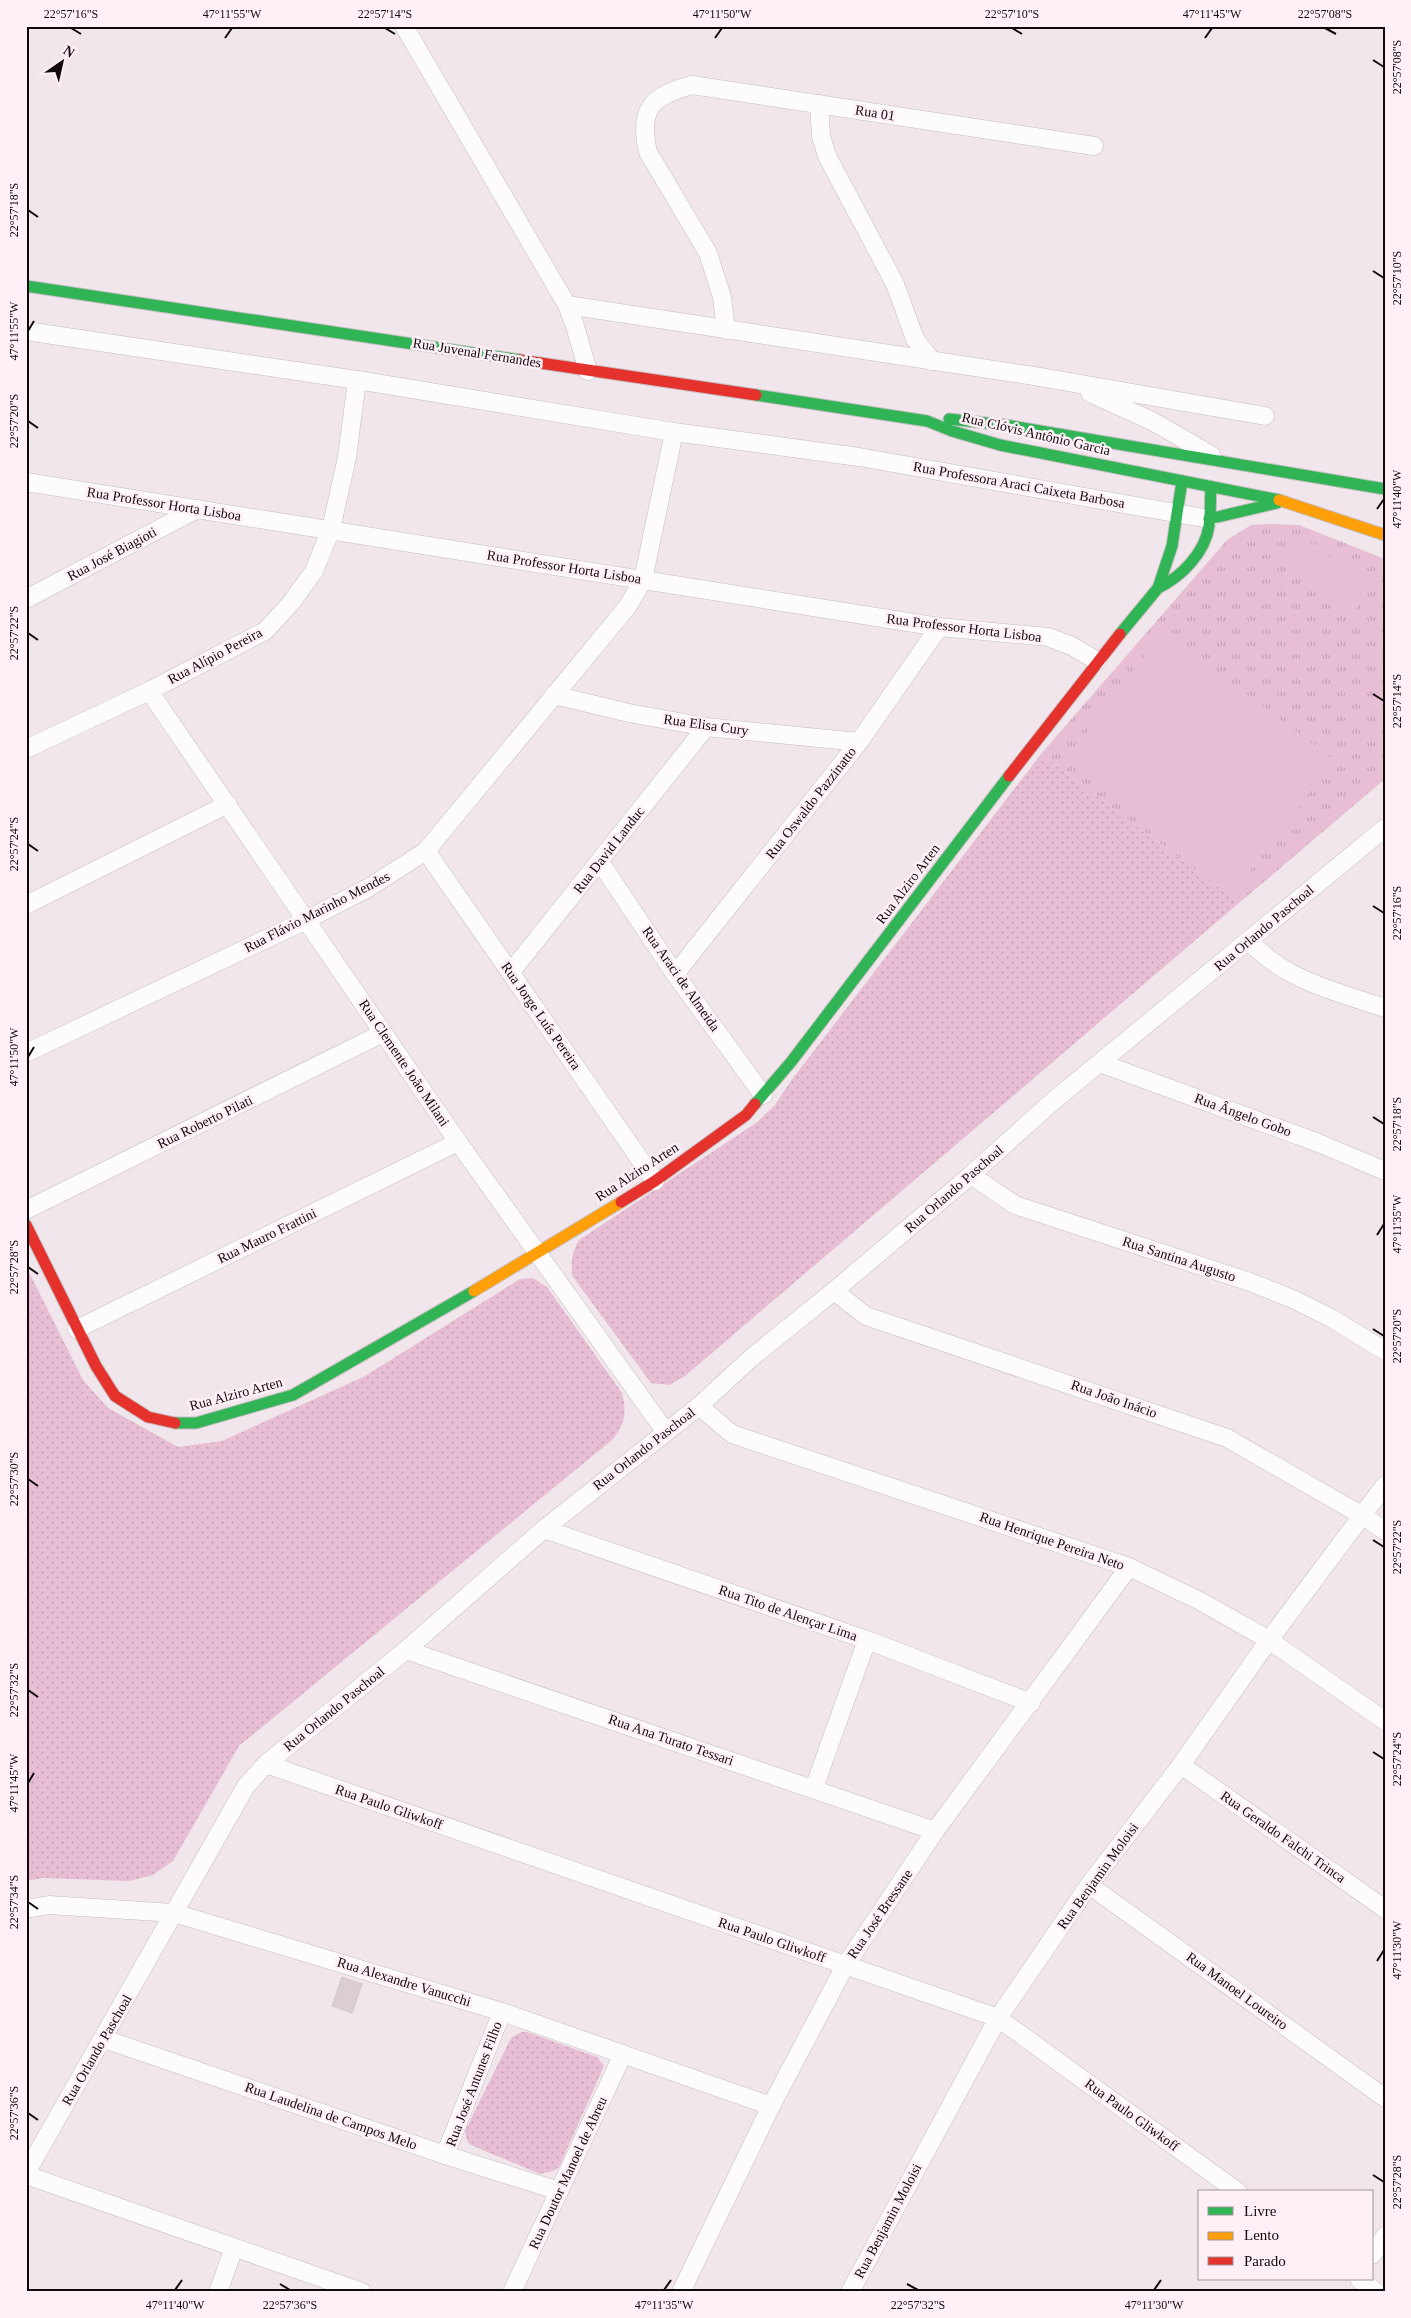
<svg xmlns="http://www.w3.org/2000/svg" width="1411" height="2318" viewBox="0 0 1411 2318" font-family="Georgia,serif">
<defs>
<pattern id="grass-dots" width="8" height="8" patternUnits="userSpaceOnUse" patternTransform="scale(1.25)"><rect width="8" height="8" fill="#e8bed4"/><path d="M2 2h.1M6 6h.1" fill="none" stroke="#c6a2b5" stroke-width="1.8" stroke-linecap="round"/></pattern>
<pattern id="park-tufts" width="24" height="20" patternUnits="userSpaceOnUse" patternTransform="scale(1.25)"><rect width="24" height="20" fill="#e8bed4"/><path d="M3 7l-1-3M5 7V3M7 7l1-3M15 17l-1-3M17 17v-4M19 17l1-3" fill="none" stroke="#c6a2b5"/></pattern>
</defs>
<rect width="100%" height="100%" fill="#f0e6eb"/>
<g fill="url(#grass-dots)">
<path d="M1041,754L1239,903L685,1376L669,1385L651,1383L573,1277C570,1262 572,1253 579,1240L756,1123L775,1105L790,1082Z"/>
<path d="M26,1266L83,1380L108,1408L178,1447L222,1441L365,1376L520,1279L533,1278L547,1287L622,1393C627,1412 625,1425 612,1440L239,1746L173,1861L153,1875L129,1881L43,1878L26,1881Z"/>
<polygon points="522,2032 527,2032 597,2057 604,2066 559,2167 553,2171 540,2174 471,2145 467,2141 465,2131 509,2042 512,2037"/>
</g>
<polygon fill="url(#park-tufts)" points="1272,524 1299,525 1385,559 1385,779 1239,903 1041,754 1227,540 1251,525"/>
<g fill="#e8bed4">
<polygon points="1303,537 1372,587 1351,616 1283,566"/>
<polygon points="1163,631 1334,760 1237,888 1066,760"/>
</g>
<polygon fill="#dccdd5" stroke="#cec7cb" points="342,1977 362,1984 352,2013 332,2006"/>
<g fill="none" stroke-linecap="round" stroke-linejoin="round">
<g stroke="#c5bec1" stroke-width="19">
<g id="street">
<polyline points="404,26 567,305 575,326 588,371"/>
<polyline points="819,104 821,136 827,156 895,284 915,339 932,361"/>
<polyline points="567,305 1034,376 1265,416"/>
<path d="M726,330L722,297L708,253L648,152C638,108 652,96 692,85L1094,146"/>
<polyline points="26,331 357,380 674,432 859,457 1209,519"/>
<polyline points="1090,393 1152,421 1211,455"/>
<polyline points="26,482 939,627 1048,637 1072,646 1097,661"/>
<polyline points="26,599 197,509"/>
<polyline points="149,691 458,1142 665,1431"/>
<polyline points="554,695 629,713 706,727 859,742"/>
<polyline points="26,749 149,691 265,631 291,603 314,571 331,529 347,457 357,380"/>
<polyline points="426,851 655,1181"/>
<polyline points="600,862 675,974 763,1095"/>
<polyline points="26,905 228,804"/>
<path d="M1249,941C1287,981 1334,991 1385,1008"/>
<polyline points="511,972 706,727"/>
<polyline points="675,974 859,742 939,627"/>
<polyline points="26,1053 306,920 368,888 426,851 628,606 643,580 674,432"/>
<polyline points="1100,1063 1316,1142 1385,1171"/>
<polyline points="971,1175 1015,1205 1250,1282 1295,1300 1331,1318 1385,1351"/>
<polyline points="26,1210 383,1033"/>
<polyline points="834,1291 866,1316 1227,1438 1363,1516 1385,1531"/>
<polyline points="77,1329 458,1142"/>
<polyline points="699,1406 732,1434 1129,1567 1200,1601 1269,1640 1385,1721"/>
<polyline points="544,1529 867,1640 1031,1703"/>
<polyline points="406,1650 935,1831"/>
<polyline points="266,1764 998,2018 1238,2192"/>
<polyline points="1181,1765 1385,1909"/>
<polyline points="814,1788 867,1640"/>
<polyline points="1089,1885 1385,2098"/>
<polyline points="26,1909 49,1905 174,1913 502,2012 771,2106"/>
<polyline points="104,2039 445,2155 559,2191"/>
<polyline points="445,2155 502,2012"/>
<polyline points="26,2173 246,1786 266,1764 406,1650 544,1529 699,1406 751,1358 834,1291 971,1175 1052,1102 1385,828"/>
<polyline points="26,2175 362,2292"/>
<polyline points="1372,2255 1385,2236"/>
<polyline points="1359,2279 1376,2292"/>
<polyline points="218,2292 234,2248"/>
<polyline points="512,2292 623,2054"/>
<polyline points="681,2292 771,2106 845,1966 935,1831 1129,1567"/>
<polyline points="850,2292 998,2018 1089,1885 1181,1765 1269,1640 1385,1485"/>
</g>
</g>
<g stroke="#c5bec1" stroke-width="13">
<g id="fast">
<polyline points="26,286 520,360"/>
<polyline points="756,395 927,421 952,431 1000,445 1279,500"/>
<polyline points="949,419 1005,425 1385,489"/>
<polyline points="1209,519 1277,503"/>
<path d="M1158,588C1181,577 1205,553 1209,526C1211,513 1210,500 1211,487"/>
<polyline points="1120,634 1158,588 1172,546 1182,481"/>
<polyline points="755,1104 791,1062 1009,776"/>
<polyline points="175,1423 196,1423 293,1395 474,1291"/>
</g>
</g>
<g stroke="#c5bec1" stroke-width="13">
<g id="slow">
<polyline points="1279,500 1385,535"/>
<polyline points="474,1291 621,1202"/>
</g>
</g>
<g stroke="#c5bec1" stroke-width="13">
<g id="jam">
<polyline points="520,360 756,395"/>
<polyline points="1009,776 1120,634"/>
<polyline points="621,1202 655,1181 746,1115 755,1104"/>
<polyline points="26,1225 96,1366 115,1396 148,1417 175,1423"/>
</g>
</g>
<use href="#street" stroke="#fdfbfc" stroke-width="18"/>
<use href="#fast" stroke="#30b455" stroke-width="11"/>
<use href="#slow" stroke="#ff9f0a" stroke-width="11"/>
<use href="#jam" stroke="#e5322d" stroke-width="11"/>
</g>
<path fill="none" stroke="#100a0d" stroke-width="2" d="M71,28L81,34M385,28L395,34M1012,28L1022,34M1325,28L1336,34M225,38L232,28M715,38L722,28M1205,38L1212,28M1373,60L1384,67M28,210L38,217M1373,271L1384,278M28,331L34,321M28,421L38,428M1377,509L1384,499M28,633L38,640M1373,694L1384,701M28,844L38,851M1373,906L1384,913M28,1057L34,1047M1373,1117L1384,1124M1377,1235L1384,1224M28,1267L38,1274M1373,1329L1384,1336M28,1479L38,1486M1373,1540L1384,1547M28,1690L38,1697M1373,1752L1384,1759M28,1783L34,1773M28,1902L38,1909M1377,1961L1384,1950M28,2113L38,2120M1373,2175L1384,2182M280,2284L290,2290M907,2284L918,2290M175,2290L182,2280M664,2290L671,2280M1154,2290L1161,2280"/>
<g text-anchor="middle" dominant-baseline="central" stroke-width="5" stroke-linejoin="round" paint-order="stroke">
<g font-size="14" fill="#100a0d" stroke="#fff0f7">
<text transform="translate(875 113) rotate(9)">Rua 01</text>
<text transform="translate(477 353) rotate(9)">Rua Juvenal Fernandes</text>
<text transform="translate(1036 434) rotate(13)">Rua Clóvis Antônio Garcia</text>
<text transform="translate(1019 485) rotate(10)">Rua Professora Araci Caixeta Barbosa</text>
<text transform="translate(164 504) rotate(9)">Rua Professor Horta Lisboa</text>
<text transform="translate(112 554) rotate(-28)">Rua José Biagioti</text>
<text transform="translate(564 567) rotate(9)">Rua Professor Horta Lisboa</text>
<text transform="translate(964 628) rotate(7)">Rua Professor Horta Lisboa</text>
<text transform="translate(215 656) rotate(-28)">Rua Alípio Pereira</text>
<text transform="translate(706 725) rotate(8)">Rua Elisa Cury</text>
<text transform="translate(811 803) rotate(-52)">Rua Oswaldo Pazzinatto</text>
<text transform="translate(609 850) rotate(-52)">Rua David Landuc</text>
<text transform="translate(908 884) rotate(-53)">Rua Alziro Arten</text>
<text transform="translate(317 912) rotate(-27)">Rua Flávio Marinho Mendes</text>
<text transform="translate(1264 928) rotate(-40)">Rua Orlando Paschoal</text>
<text transform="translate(681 979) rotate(55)">Rua Araci de Almeida</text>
<text transform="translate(541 1016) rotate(55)">Rua Jorge Luís Pereira</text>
<text transform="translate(404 1063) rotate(56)">Rua Clemente João Milani</text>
<text transform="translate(1243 1115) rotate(20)">Rua Ângelo Gobo</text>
<text transform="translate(205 1122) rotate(-26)">Rua Roberto Pilati</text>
<text transform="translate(637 1172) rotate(-33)">Rua Alziro Arten</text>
<text transform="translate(954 1189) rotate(-41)">Rua Orlando Paschoal</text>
<text transform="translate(267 1236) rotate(-26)">Rua Mauro Frattini</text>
<text transform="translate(1179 1259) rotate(18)">Rua Santina Augusto</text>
<text transform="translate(236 1394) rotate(-15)">Rua Alziro Arten</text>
<text transform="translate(1114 1399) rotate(19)">Rua João Inácio</text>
<text transform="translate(644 1449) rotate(-38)">Rua Orlando Paschoal</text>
<text transform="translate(1052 1541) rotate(19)">Rua Henrique Pereira Neto</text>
<text transform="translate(788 1613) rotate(19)">Rua Tito de Alençar Lima</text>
<text transform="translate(334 1709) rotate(-39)">Rua Orlando Paschoal</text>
<text transform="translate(671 1740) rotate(19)">Rua Ana Turato Tessari</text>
<text transform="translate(389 1807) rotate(19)">Rua Paulo Gliwkoff</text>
<text transform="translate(1283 1837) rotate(35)">Rua Geraldo Falchi Trinca</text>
<text transform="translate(1098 1876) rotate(-54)">Rua Benjamin Moloisi</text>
<text transform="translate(880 1914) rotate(-56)">Rua José Bressane</text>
<text transform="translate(772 1940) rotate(19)">Rua Paulo Gliwkoff</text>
<text transform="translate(404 1982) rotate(17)">Rua Alexandre Vanucchi</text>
<text transform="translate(1237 1991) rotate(36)">Rua Manoel Loureiro</text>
<text transform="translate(97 2050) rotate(-60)">Rua Orlando Paschoal</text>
<text transform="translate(474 2084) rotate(-69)">Rua José Antunes Filho</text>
<text transform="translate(1132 2115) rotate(36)">Rua Paulo Gliwkoff</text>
<text transform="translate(331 2116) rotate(19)">Rua Laudelina de Campos Melo</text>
<text transform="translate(568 2173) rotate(-65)">Rua Doutor Manoel de Abreu</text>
<text transform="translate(888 2221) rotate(-62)">Rua Benjamin Moloisi</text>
</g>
</g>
<rect width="1411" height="2318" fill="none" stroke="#fff0f7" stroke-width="55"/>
<rect x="1198" y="2190" width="175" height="90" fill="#fff0f7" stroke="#9f9499"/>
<rect x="1208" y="2207" width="25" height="8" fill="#30b455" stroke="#9f9499"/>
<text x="1244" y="2216" font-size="15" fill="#100a0d">Livre</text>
<rect x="1208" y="2232" width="25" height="8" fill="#ff9f0a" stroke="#9f9499"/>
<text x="1244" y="2240" font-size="15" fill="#100a0d">Lento</text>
<rect x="1208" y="2257" width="25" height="8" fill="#e5322d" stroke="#9f9499"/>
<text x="1244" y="2266" font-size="15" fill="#100a0d">Parado</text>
<g transform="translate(62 62) rotate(34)" stroke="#fff0f7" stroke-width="4" paint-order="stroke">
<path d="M0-4L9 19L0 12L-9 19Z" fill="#100a0d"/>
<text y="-8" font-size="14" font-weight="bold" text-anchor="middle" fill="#100a0d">N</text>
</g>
<rect x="28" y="28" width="1356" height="2262" fill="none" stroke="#100a0d" stroke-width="2"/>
<g font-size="12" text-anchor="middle" fill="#100a0d">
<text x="71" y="18">22°57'16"S</text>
<text x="232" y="18">47°11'55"W</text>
<text x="385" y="18">22°57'14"S</text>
<text x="722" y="18">47°11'50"W</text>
<text x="1012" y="18">22°57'10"S</text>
<text x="1212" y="18">47°11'45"W</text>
<text x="1325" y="18">22°57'08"S</text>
<text transform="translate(1397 67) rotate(-90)" y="4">22°57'08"S</text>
<text transform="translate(14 210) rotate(-90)" y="4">22°57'18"S</text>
<text transform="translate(1397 278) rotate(-90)" y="4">22°57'10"S</text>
<text transform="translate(14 331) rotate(-90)" y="4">47°11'55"W</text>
<text transform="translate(14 421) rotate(-90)" y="4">22°57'20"S</text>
<text transform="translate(1397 499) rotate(-90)" y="4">47°11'40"W</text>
<text transform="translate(14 633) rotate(-90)" y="4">22°57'22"S</text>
<text transform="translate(1397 701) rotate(-90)" y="4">22°57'14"S</text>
<text transform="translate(14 844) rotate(-90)" y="4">22°57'24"S</text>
<text transform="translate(1397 913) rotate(-90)" y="4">22°57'16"S</text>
<text transform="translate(14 1057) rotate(-90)" y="4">47°11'50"W</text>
<text transform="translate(1397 1124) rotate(-90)" y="4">22°57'18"S</text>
<text transform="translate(1397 1224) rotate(-90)" y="4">47°11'35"W</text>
<text transform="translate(14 1267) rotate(-90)" y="4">22°57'28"S</text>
<text transform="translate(1397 1336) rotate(-90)" y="4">22°57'20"S</text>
<text transform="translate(14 1479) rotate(-90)" y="4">22°57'30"S</text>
<text transform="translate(1397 1547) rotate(-90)" y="4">22°57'22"S</text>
<text transform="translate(14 1690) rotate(-90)" y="4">22°57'32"S</text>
<text transform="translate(1397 1759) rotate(-90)" y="4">22°57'24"S</text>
<text transform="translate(14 1783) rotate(-90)" y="4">47°11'45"W</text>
<text transform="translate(14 1902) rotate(-90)" y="4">22°57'34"S</text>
<text transform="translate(1397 1950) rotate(-90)" y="4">47°11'30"W</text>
<text transform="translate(14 2113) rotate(-90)" y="4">22°57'36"S</text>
<text transform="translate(1397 2182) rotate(-90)" y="4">22°57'28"S</text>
<text x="175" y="2309">47°11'40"W</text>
<text x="290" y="2309">22°57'36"S</text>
<text x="664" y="2309">47°11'35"W</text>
<text x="918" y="2309">22°57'32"S</text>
<text x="1154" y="2309">47°11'30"W</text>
</g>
</svg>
